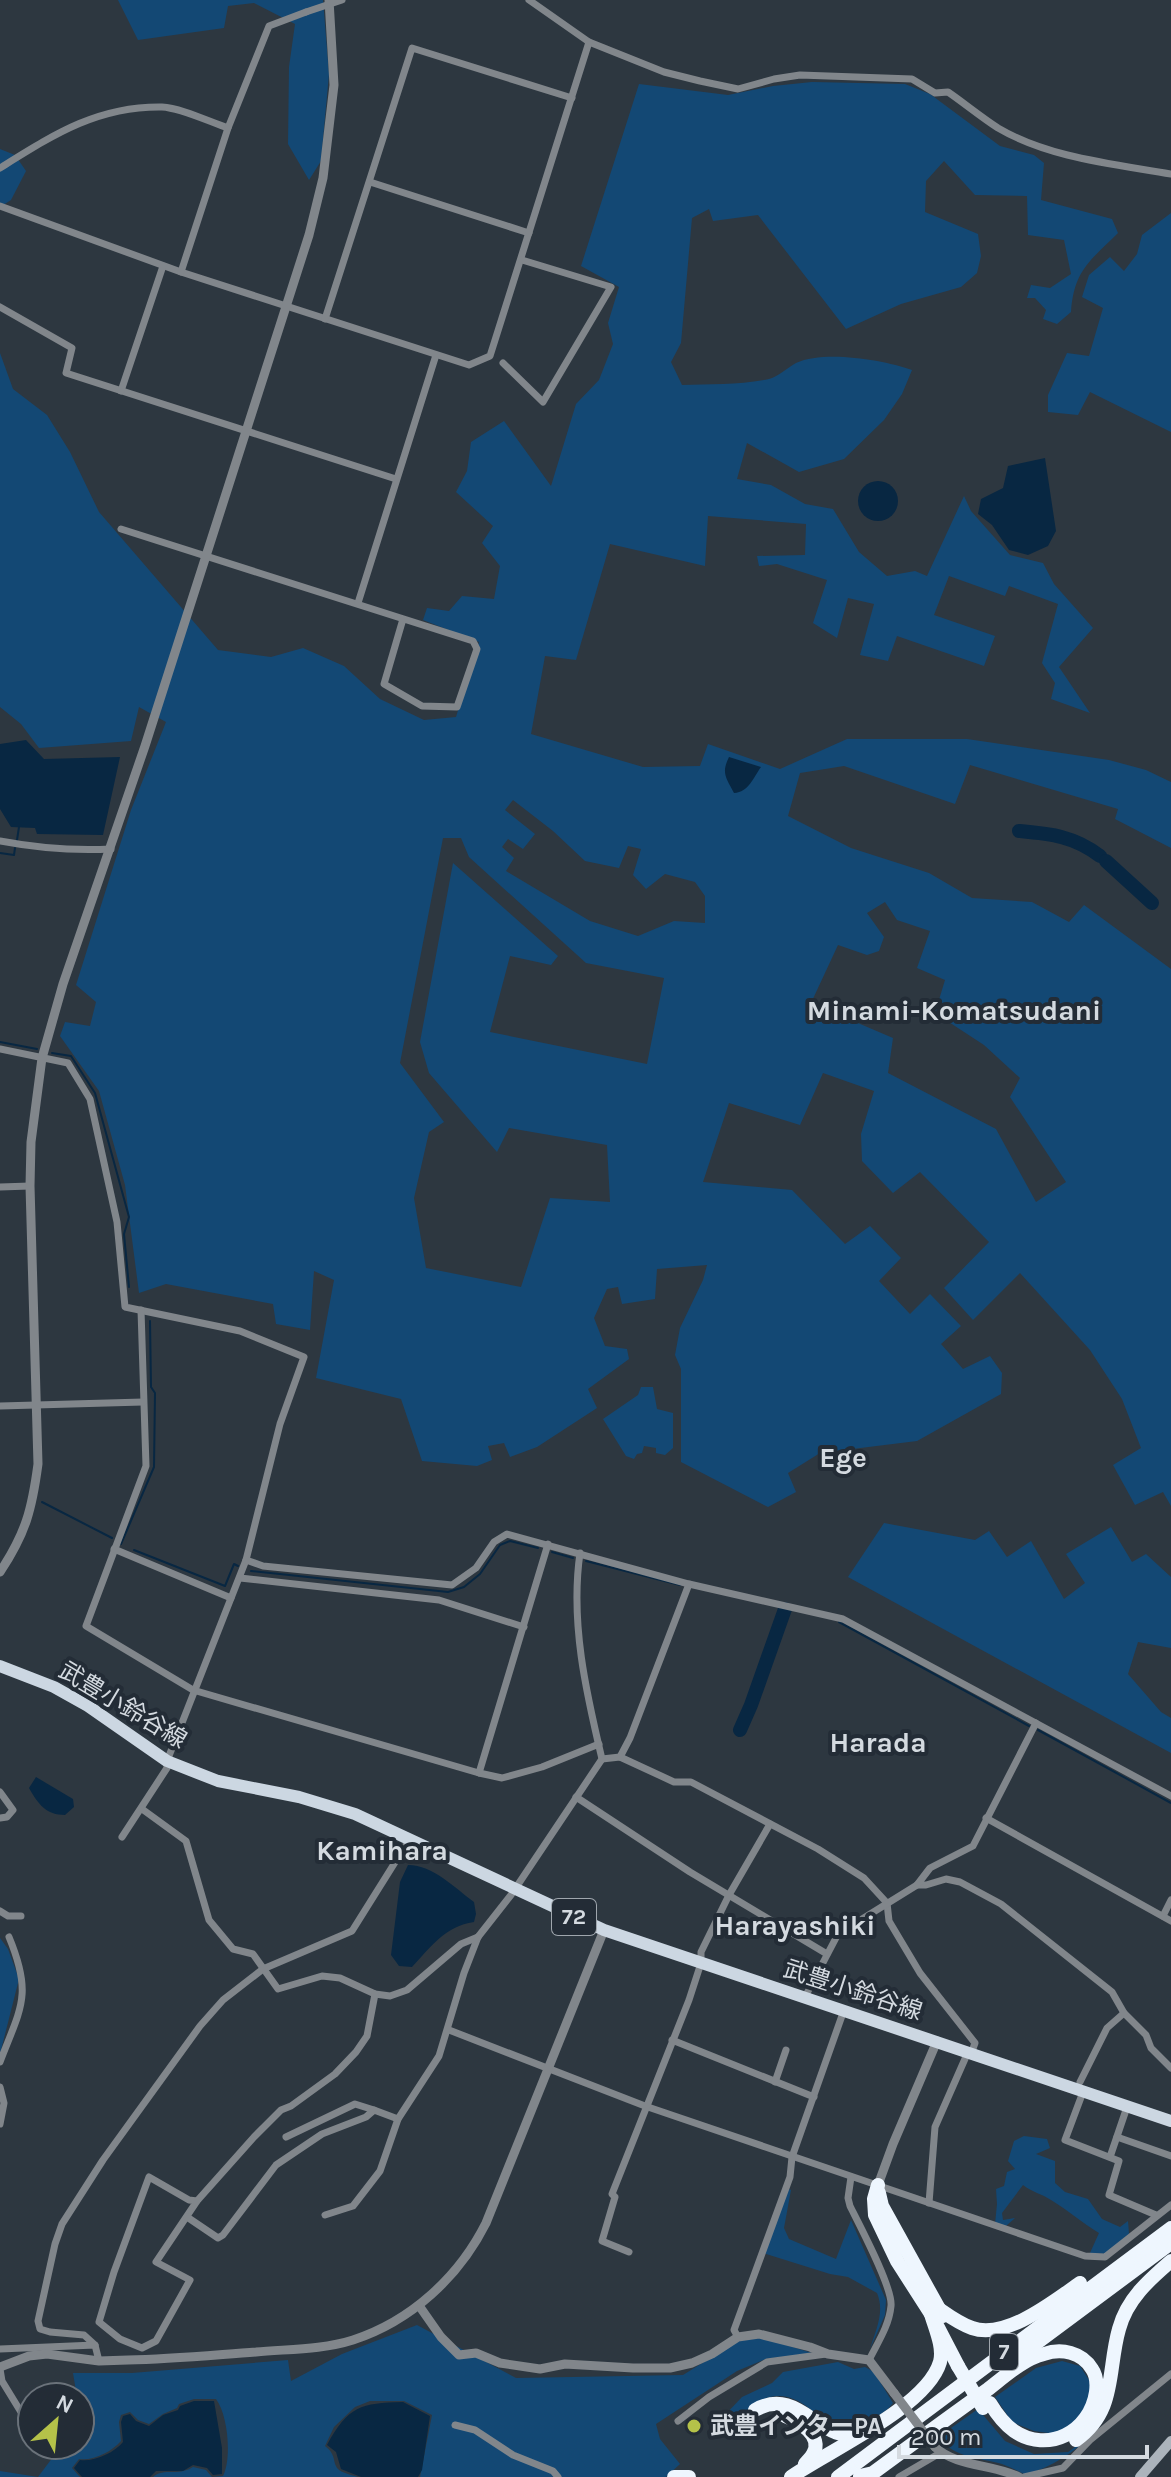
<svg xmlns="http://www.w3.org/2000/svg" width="1171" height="2477" viewBox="0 0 1171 2477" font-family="Karla,'Noto Sans JP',sans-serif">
<rect width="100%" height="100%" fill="#2d3740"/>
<g fill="#134874" fill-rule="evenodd">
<polygon points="118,0 323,0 329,74 321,161 309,180 288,144 289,67 295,24 254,3 228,6 224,28 138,40"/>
<path d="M812,82L905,84L930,94L1000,146L1034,155L1044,163L1041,200L1112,219L1118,233C1090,261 1074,270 1071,312L1057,324L1043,319L1046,310L1035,298H1027L1031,285L1050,288L1071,274L1064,240L1028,235L1027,196L975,195L944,161L926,181L925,212L978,234L981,256L977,273L961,287L901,304L846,329L758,215L713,221L709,209L692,218L681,343L671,362L682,385C711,384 741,385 769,379C779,376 787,368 796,363C825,350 883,360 912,370L902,394L884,420L844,459L799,472L747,443L737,479L771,485L805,504L833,509L859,552L887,576L915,571L927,576L964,496L971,511L1010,555L1043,563L1054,584L1093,628L1059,667L1090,713L1051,699L1055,683L1042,663L1058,604L1009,586L1005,596L949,576L934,615L995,636L984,666L897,636L888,661L860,655L874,604L848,598L837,638L813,623L827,580L777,564L759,566L757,556L805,555L806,524L708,516L705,566L610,544L576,660L545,656L531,734L643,767L700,766L708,744L780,769L847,739H967L1109,760L1146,770L1171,782V848L1115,819L1118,809L970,765L955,804L844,766L800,773L788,816L851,848L929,873L972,898L1032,902L1069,922L1084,905L1171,969V1506L1163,1492L1135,1505L1113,1465L1141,1448L1122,1399L1090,1350L1020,1273L973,1320L944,1288L989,1242L920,1172L893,1193L862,1161L861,1134L874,1091L823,1073L800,1125L729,1103L703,1182L792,1190L845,1244L870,1226L901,1258L879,1281L910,1314L930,1294L961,1326L941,1344L963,1369L990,1356L1002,1373L1001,1394L917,1441L820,1453L788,1473L796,1492L768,1507L681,1462V1369L675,1355L680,1328L703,1280L707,1265L657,1269L655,1299L622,1304L618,1287L607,1289L594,1318L605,1346L627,1349L629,1359L588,1389L597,1408L537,1447L510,1457L504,1443L488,1446L492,1460L477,1466L422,1461L401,1399L316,1378L334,1280L314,1271L310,1330L276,1324L273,1304L166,1284L139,1293L125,1185L99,1091L60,1036L65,1022L90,1026L96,1002L76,985L131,810L166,722L139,707L131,741L39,748L21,724L0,707V353L13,389L47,415L70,452L99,512L218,650L271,657L303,648L344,666L380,699L424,720L456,717L479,642L423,620L427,608L449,611L462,596L494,599L500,566L482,543L493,526L456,492L467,471L471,442L504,421L551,486L576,404L599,380L613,344L608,323L619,287L581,266L639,84L728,95L773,86ZM513,800L553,831L585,861L619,868L628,846L641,849L633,875L646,889L665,874L695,882L705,896V923L674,921L638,936L590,921L506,871L514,858L502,847L508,839L523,849L535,834L505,810ZM443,838H461L469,857L586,963L664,978L647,1064L490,1032L510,956L551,965L558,956L453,863L420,1042L429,1073L497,1152L509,1128L607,1145L610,1202L550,1198L521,1287L426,1268L414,1198L429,1132L444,1122L400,1063ZM885,902L897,920L930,931L917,968L945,980L935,1013L984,1045L1020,1078L1010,1097L1066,1182L1036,1202L996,1129L888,1073L893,1038L811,1003L838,945L867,955L879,951L884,937L867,913Z"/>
<polygon points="0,149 15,155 26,171 11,200 0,207"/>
<polygon points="1171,213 1171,432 1090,392 1078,415 1048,412 1048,395 1067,353 1089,356 1103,308 1082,297 1089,275 1110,257 1124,271 1137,254 1142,235"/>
<polygon points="641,1387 653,1387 657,1409 673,1413 673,1448 665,1455 656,1453 656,1448 644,1446 642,1453 637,1454 634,1459 626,1456 603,1419 638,1395"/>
<polygon points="884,1523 975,1540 989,1531 1007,1557 1031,1541 1064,1599 1085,1583 1066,1554 1111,1527 1132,1562 1146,1554 1171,1577 1171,1648 1138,1642 1128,1674 1161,1712 1171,1718 1171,1753 848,1577"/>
<polygon points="0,1938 8,1949 19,1979 0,2054"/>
<path d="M1024,2136L1047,2139L1050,2148L1036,2154L1055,2161V2183L1065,2192L1088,2199L1102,2219L1120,2227L1128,2221L1129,2234L1105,2254L1090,2253L1099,2233C1082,2223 1068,2210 1051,2200C1042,2194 1032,2192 1023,2185L1002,2213L1003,2220L1015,2218L1006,2226L995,2224L997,2204L996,2189L1004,2186L1007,2172L1015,2169L1008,2161L1014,2141Z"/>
<path d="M787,2188L791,2190L784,2228L789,2239L836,2259L851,2220L886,2300L885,2315L870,2349C876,2329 885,2312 877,2293L848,2277L830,2274L763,2253Z"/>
<path d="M417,2325L516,2378L683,2375L738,2341L760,2337L812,2353L766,2359L737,2371L656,2424L660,2439L680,2464L666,2477H420L432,2415L404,2401H370L355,2407L334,2427L325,2446C337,2455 332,2462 338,2469C342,2473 352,2475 358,2477H153C165,2467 176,2477 193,2467L206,2470L212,2477L223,2476C232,2458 228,2415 216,2399H194L179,2404L177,2408L163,2414L149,2424L138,2420L130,2412L121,2415L119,2422L121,2441C111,2452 94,2461 79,2459L72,2468L80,2477H0V2471L38,2477L62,2445H80V2397H77L73,2373H132L288,2360L291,2381L342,2354Z"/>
<polygon points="1062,2361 1080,2366 1091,2383 1088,2406 1075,2423 1056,2434 1034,2431 1012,2422 995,2397 1036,2368"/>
<path d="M838,2362L854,2369L865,2367L874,2372L893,2403C887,2412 878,2415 868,2421C824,2444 815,2395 777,2396C755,2397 747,2417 728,2421L724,2416L742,2397L772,2383L783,2372Z"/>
<path d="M978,2409L1005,2441L1034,2454L1068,2452L1092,2435C1072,2454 1052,2466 1026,2475C1018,2471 1010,2467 1002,2464C977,2457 956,2459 938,2437Z"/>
</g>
<g fill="#082742">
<polygon points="1045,458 1056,531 1048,546 1028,555 1009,550 992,525 978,514 981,499 1003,488 1008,466"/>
<circle cx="878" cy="501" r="20"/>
<polygon points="26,740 44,759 120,757 103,835 37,834 35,828 11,827 0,809 0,744"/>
<path d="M729,757L761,767C753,778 749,792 734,793C726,778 721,773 729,757Z"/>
<path d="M36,1777L73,1799L74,1807L65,1815C46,1815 38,1804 29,1788Z"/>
<path d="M408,1865C433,1865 455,1888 474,1902L476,1914L474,1922C445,1926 431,1947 412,1967L399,1966L391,1955L400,1882Z"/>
<path d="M194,2401H214L222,2448V2474L213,2475L207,2468L193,2465L183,2471H156L150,2477H82L74,2468L80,2460C94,2462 114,2453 123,2442L121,2422L123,2416L130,2414L136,2421L149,2426L163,2415L178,2410L180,2406Z"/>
<path d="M403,2402L430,2416L422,2470L418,2477H361L341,2469L336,2452L327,2445C348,2406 361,2403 403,2402Z"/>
</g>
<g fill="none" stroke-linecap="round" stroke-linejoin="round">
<g stroke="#082742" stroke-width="2">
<polyline points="17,840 19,827"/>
<polyline points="0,853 14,855 15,848"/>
<polyline points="0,1042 37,1049"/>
<polyline points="52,1053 71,1056 95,1093 129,1217 124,1234 129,1287"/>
<polyline points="42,1502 112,1538"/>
<polyline points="121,1544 154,1467 155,1393 151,1387 150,1321"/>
<polyline points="134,1550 225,1586 234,1564 238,1566"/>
<polyline points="552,1552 573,1558"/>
<polyline points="586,1561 680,1585"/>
<polyline points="251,1571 448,1592 464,1587 480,1574 500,1545 510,1541 538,1548"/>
<polyline points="839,1622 1029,1726"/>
<polyline points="1038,1730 1171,1803"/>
</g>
<g stroke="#082742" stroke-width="14">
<path d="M1019,831C1051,834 1074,836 1100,856"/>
<polyline points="1106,861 1152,903"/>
<polyline points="740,1730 751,1705 785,1609"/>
</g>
<g stroke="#81868b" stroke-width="7">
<path d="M529,0L589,42L664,72L700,81L738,89L774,79L800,75L912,79L935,93L948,92C964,103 981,117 998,128C1049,158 1114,164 1171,174"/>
<path d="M0,168C53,135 97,106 162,107C181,108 210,122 228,128"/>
<polyline points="370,182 529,233"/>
<polyline points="0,206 181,272 469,365 490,356 589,42"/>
<polyline points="181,272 228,128 269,26 306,12"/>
<polyline points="0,307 72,348 66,373 396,479"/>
<polyline points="325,319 412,48 572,98"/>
<polyline points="503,363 543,402 611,287 522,260"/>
<polyline points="121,391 163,266"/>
<polyline points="121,529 473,641 477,649 457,707 422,706 384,684 403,619"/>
<polyline points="358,603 436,355"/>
<path d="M0,841C37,848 74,851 111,849"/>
<polyline points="0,1049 68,1063 90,1099 117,1222 125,1307 240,1331 304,1357 280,1424 246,1560 167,1761 167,1768 122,1837"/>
<polyline points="0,1187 30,1186"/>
<polyline points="141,1310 146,1466 86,1626 193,1690 479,1773 502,1778 542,1767 599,1744"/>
<polyline points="0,1406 143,1402"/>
<polyline points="114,1549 231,1598"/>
<polyline points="246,1560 263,1566 452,1585 476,1568 494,1542 507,1534 689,1584 843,1619 1171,1796"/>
<polyline points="240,1578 439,1600 524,1627"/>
<polyline points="620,1757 630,1738 689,1584"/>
<polyline points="602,1759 620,1757 674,1782 691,1782 818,1849 864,1878 887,1903 889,1921 920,1973 975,2043 971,2054"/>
<polyline points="479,1773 548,1544"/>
<polyline points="0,1792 13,1810 7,1817 0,1818"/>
<polyline points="576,1797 690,1872 827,1954"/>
<polyline points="142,1809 186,1841 209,1920 233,1949 253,1954 278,1989 322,1976 340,1978 375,1994 390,1996 407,1990 461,1944 478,1937"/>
<polyline points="986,1818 1171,1921"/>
<polyline points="917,1885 926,1885 946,1879 960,1882 1001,1904 1112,1992 1124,2013 1146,2035 1151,2048 1171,2068"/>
<polyline points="0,1911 8,1916 21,1916"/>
<polyline points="1163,1916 1171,1900"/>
<polyline points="805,1997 838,1934 917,1885 930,1868 973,1846 1036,1723"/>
<polyline points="449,2030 645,2106 1085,2256 1105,2257 1171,2205"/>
<polyline points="672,2040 814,2097"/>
<path d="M0,2062C21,2007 33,1995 9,1937"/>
<polyline points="775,2082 786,2050"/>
<polyline points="1080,2082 1107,2028 1124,2013"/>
<polyline points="0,2087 4,2103 0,2124"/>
<polyline points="1083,2092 1065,2140 1119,2161 1109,2195 1156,2215"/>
<polyline points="286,2137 355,2104 374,2110"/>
<polyline points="1117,2137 1171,2156"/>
<polyline points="1110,2157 1127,2107"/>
<path d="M851,2177L848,2198L850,2206C860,2226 893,2288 891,2306C889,2326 878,2342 869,2360"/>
<polyline points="197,2201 189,2200 149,2177 114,2272 99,2322 120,2339 142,2348 156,2341 190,2280 156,2262 197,2201 254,2137 281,2110 291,2106 335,2074 356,2052 367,2036 375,1994"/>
<polyline points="929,2203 935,2127 968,2052"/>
<path d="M325,2215L353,2206L380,2171L398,2119L439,2056L464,1973L478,1937L511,1895L602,1759C586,1692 570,1622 580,1553"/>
<polyline points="187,2217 218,2238 223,2235 276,2165 322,2134 366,2117 374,2110 398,2119"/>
<polyline points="629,2252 602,2241 615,2197 612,2194 689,2000 701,1963 701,1952 729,1895 770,1824"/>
<polyline points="738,2337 734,2330 790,2177 792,2157 844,2010"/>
<polyline points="95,2345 84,2335 50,2332 40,2329 38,2321 55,2244 62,2224 103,2160 200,2026 223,2000 263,1969 352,1931 409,1840"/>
<polyline points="0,2349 95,2345 99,2361"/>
<polyline points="0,2369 2,2381 32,2430"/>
<polyline points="678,2421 709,2397 767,2362 826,2354"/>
<polyline points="455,2425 475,2430 513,2455 553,2471 558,2477"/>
<polyline points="899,2477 940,2453"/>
<polyline points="1024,2477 1063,2468 1090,2440 1171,2374"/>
</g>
<g stroke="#81868b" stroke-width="9">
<path d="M0,1572C26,1533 32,1509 38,1464L30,1186L31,1142L42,1058L63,984L145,746L309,235L323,178L334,85L329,0"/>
<polyline points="878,2185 893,2144 937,2041"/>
<polyline points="420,2307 441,2337 459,2355 476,2353 500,2363 540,2369 565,2364 633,2368 670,2368 692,2363 712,2354 738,2337 759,2334 810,2347 828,2354 869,2360 894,2393"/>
<path d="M0,2367L29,2356L47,2354L99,2361L128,2360C171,2359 213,2355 256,2352C287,2349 322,2350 353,2340C411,2321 459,2277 486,2223L604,1930"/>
<path d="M935,2447C956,2467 993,2464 1019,2477"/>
</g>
<polyline stroke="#acb4bc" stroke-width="10" points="1140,2477 1171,2441"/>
<polyline stroke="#ccd7e2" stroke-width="12" points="0,1666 54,1687 88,1706 167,1761 218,1781 299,1797 355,1814 604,1930 1171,2121"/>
<g stroke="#eef6fe" stroke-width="14">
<polyline points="878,2185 874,2199 875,2215 897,2261 931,2314 958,2366"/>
<polyline points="879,2193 882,2206 943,2316"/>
<path d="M939,2309C949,2316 960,2324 972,2328C1006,2340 1054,2301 1080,2283"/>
<polyline points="1011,2362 1171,2243"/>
<path d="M755,2410C801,2384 821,2449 863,2432"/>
<path d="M785,2416C798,2421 824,2436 813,2454C811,2458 807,2461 805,2464"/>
<path d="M1076,2440C1117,2411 1107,2371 1119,2329C1127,2299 1149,2280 1171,2261"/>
<path d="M860,2476L873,2473C911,2445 949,2417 987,2390C1004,2377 1023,2359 1044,2354C1061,2348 1082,2352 1092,2369C1097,2376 1097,2384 1096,2392C1090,2432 1048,2454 1014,2431C1004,2424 996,2413 990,2403"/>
<polyline points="674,2477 689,2477"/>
<path d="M791,2477C828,2451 927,2407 940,2362C944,2347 935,2328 931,2314"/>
<polyline points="838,2477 1171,2228"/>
</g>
<polyline stroke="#81868b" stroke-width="7" points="306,12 342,0"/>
<polyline stroke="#81868b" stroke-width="9" points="894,2393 935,2447"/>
<polyline stroke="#eef6fe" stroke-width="14" points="958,2366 983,2408"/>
</g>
<circle fill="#b5c249" stroke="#232c36" stroke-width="3" cx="694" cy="2426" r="8"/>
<g text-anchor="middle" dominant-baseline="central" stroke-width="8" stroke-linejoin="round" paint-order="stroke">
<g fill="#232c36" stroke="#9fa6ad" stroke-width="2">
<rect x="552" y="1899" width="44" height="36" rx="6"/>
<rect x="990" y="2334" width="28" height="36" rx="6"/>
</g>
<g font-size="22" font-weight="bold" fill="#d4dae0">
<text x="574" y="1917">72</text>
<text x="1004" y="2352">7</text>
</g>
<g font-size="24" fill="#d4dae0" stroke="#232c36">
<text transform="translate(123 1705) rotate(31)">武豊小鈴谷線</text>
<text transform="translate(853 1990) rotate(18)">武豊小鈴谷線</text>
</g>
<g font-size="24" font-weight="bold" fill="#d4dae0" stroke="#232c36" text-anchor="start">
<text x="710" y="2426">武豊インターPA</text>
</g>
<g font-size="28" font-weight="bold" fill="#d4dae0" stroke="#232c36">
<text x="954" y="1010">Minami-Komatsudani</text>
<text x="843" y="1457">Ege</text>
<text x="878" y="1742">Harada</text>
<text x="382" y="1850">Kamihara</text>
<text x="795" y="1925">Harayashiki</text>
</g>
</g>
<g transform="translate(56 2421) rotate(27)"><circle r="38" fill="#232c36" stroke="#6a727a" stroke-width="2"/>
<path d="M0-6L14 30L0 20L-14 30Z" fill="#b5c249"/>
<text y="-12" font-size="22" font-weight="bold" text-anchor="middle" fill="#d4dae0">N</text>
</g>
<path d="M899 2445v12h248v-12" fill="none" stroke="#d4dae0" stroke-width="4"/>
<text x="911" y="2445" font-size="24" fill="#d4dae0" stroke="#232c36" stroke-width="6" paint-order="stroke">200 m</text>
</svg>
